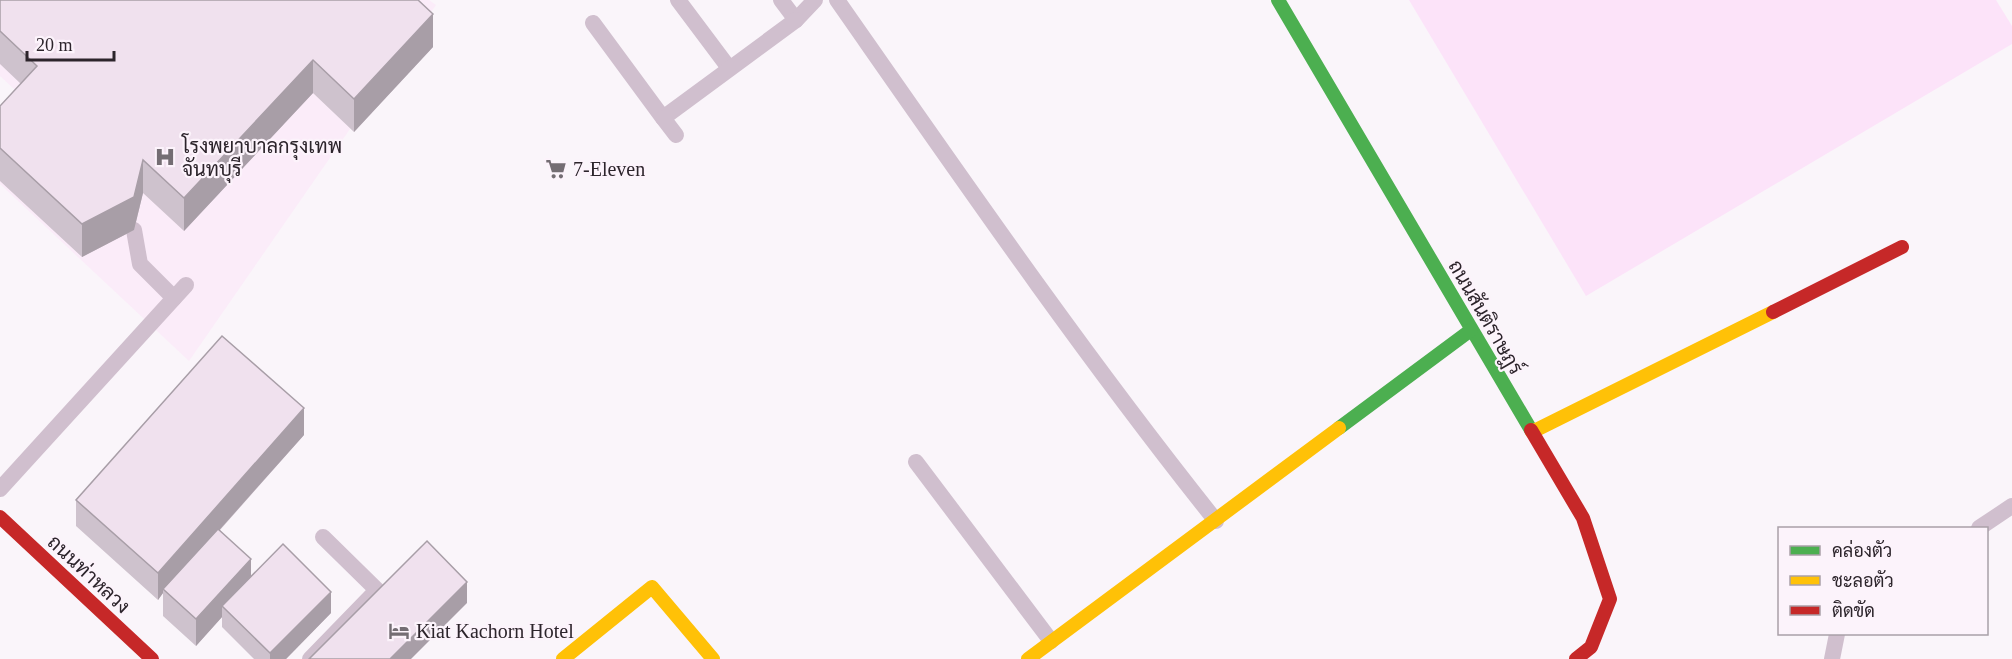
<svg xmlns="http://www.w3.org/2000/svg" width="2012" height="659" viewBox="0 0 2012 659" font-family="'Times New Roman',Sarabun,serif">
<rect width="100%" height="100%" fill="#faf5fa"/>
<polygon fill="#fbecf9" points="0,0 429,0 436,5 189,361 0,184 0,130 27,101 0,76"/>
<polygon fill="#fce3f9" points="1409,0 1996,0 2012,26 2012,44 1586,296"/>
<g fill="none" stroke-linecap="round" stroke-linejoin="round">
<g stroke="#d0bfce" stroke-width="16">
<polyline points="678,0 729,68"/>
<polyline points="781,0 796,20 815,0"/>
<path d="M837,0C960,176 1082,353 1216,521"/>
<polyline points="593,23 663,118 796,20"/>
<polyline points="663,118 676,135"/>
<polyline points="134,230 140,264 174,298"/>
<polyline points="916,462 1051,641"/>
<polyline points="0,489 186,285"/>
<polyline points="1979,528 2012,506"/>
<polyline points="310,659 377,590 323,537"/>
<polyline points="1832,659 1837,634"/>
</g>
<g stroke="#4caf50" stroke-width="14">
<polyline points="1278,0 1531,430"/>
<polyline points="1339,428 1471,330"/>
</g>
<g stroke="#ffc107" stroke-width="14">
<polyline points="1532,432 1773,312"/>
<polyline points="563,659 652,587 713,659"/>
<polyline points="1028,659 1339,428"/>
</g>
<g stroke="#c62828" stroke-width="14">
<polyline points="1773,312 1902,247"/>
<polyline points="1531,430 1583,518 1610,599 1591,647 1576,659"/>
<polyline points="0,517 152,659"/>
</g>
</g>
<g fill="#cec2cd">
<polygon points="0,0 433,47 354,132 313,93 184,231 143,193 134,230 82,257 0,181 0,106 21,84 0,64"/>
<polygon points="304,435 220,530 251,576 331,613 286,659 254,659 222,627 222,617 196,646 163,616 163,593 158,600 76,526 76,500"/>
</g>
<g fill="#a89ea7">
<polygon points="433,14 433,47 354,132 354,99"/>
<polygon points="313,60 313,93 184,231 184,198"/>
<polygon points="143,160 143,193 134,230 82,257 82,224"/>
<polygon points="304,408 304,435 165,591 163,589 163,593 158,600 158,573"/>
<polygon points="251,559 251,585 222,606 222,617 196,646 196,619"/>
<polygon points="467,582 467,603 411,659 390,659"/>
<polygon points="331,592 331,613 286,659 270,659 270,653"/>
</g>
<g fill="#f0e1ee" stroke="#a89ea7" stroke-width="1.5">
<polygon points="0,0 418,0 433,14 354,99 313,60 184,198 143,160 134,197 82,224 0,148 0,106 37,66 0,31"/>
<polygon points="222,336 304,408 158,573 76,500"/>
<polygon points="218,529 251,559 196,619 163,589"/>
<polygon points="427,541 467,582 390,659 309,659"/>
<polygon points="283,544 331,592 270,653 222,606"/>
</g>
<defs>
<g id="hospital-bare" transform="scale(1.62)"><path d="M-5-5h3v3.5h4V-5h3V5h-3V1.5h-4V5h-3Z" fill="#746d73" stroke="#fcf3fb" stroke-width="2.5" paint-order="stroke"/></g>
<g id="supermarket-bare" transform="scale(1.62)"><path d="M-6-5.5h2.5l.6 2H6L4.5 2H-2.5L-4.4-4H-6ZM-1.5 3.2a1.3 1.3 0 1 0 .1 0ZM3 3.2a1.3 1.3 0 1 0 .1 0Z" fill="#746d73" stroke="#fcf3fb" stroke-width="2.5" paint-order="stroke"/></g>
<g id="hotel-bare" transform="scale(1.62)"><path d="M-6-4.5h1.5V1H6V5H4.5V3h-9V5H-6ZM-4 0a1.8 1.8 0 1 1 3.6 0ZM.5 0V-2.5h3Q6-2.5 6 0Z" fill="#746d73" stroke="#fcf3fb" stroke-width="2.5" paint-order="stroke"/></g>
</defs>
<g fill-rule="evenodd">
<use href="#hospital-bare" x="165" y="157"/>
<use href="#supermarket-bare" x="556" y="169"/>
<use href="#hotel-bare" x="399" y="631"/>
</g>
<g text-anchor="middle" dominant-baseline="central" stroke-width="4.5" stroke-linejoin="round" paint-order="stroke">
<g font-size="20" fill="#2c242b" stroke="#fcf3fb" text-anchor="start">
<text x="182" y="146">โรงพยาบาลกรุงเทพ<tspan x="182" dy="23">จันทบุรี</tspan></text>
<text x="573" y="169">7-Eleven</text>
<text x="416" y="631">Kiat Kachorn Hotel</text>
</g>
<g font-size="20" fill="#2c242b" stroke="#fcf3fb">
<text transform="translate(1486 317) rotate(60)">ถนนสันติราษฎร์</text>
<text transform="translate(89 574) rotate(43)">ถนนท่าหลวง</text>
</g>
</g>
<rect x="1778" y="527" width="210" height="108" fill="#fcf3fb" stroke="#a9a0a8" stroke-width="1.5"/>
<rect x="1790" y="546" width="30" height="9" fill="#4caf50" stroke="#a9a0a8" stroke-width="1.5"/>
<text x="1832" y="557" font-size="18" fill="#2c242b">คล่องตัว</text>
<rect x="1790" y="576" width="30" height="9" fill="#ffc107" stroke="#a9a0a8" stroke-width="1.5"/>
<text x="1832" y="587" font-size="18" fill="#2c242b">ชะลอตัว</text>
<rect x="1790" y="606" width="30" height="9" fill="#c62828" stroke="#a9a0a8" stroke-width="1.5"/>
<text x="1832" y="617" font-size="18" fill="#2c242b">ติดขัด</text>
<path d="M27 51v9h87v-9" fill="none" stroke="#2c242b" stroke-width="3"/>
<text x="36" y="51" font-size="18" fill="#2c242b" stroke="#fcf3fb" stroke-width="4.5" paint-order="stroke">20 m</text>
</svg>
